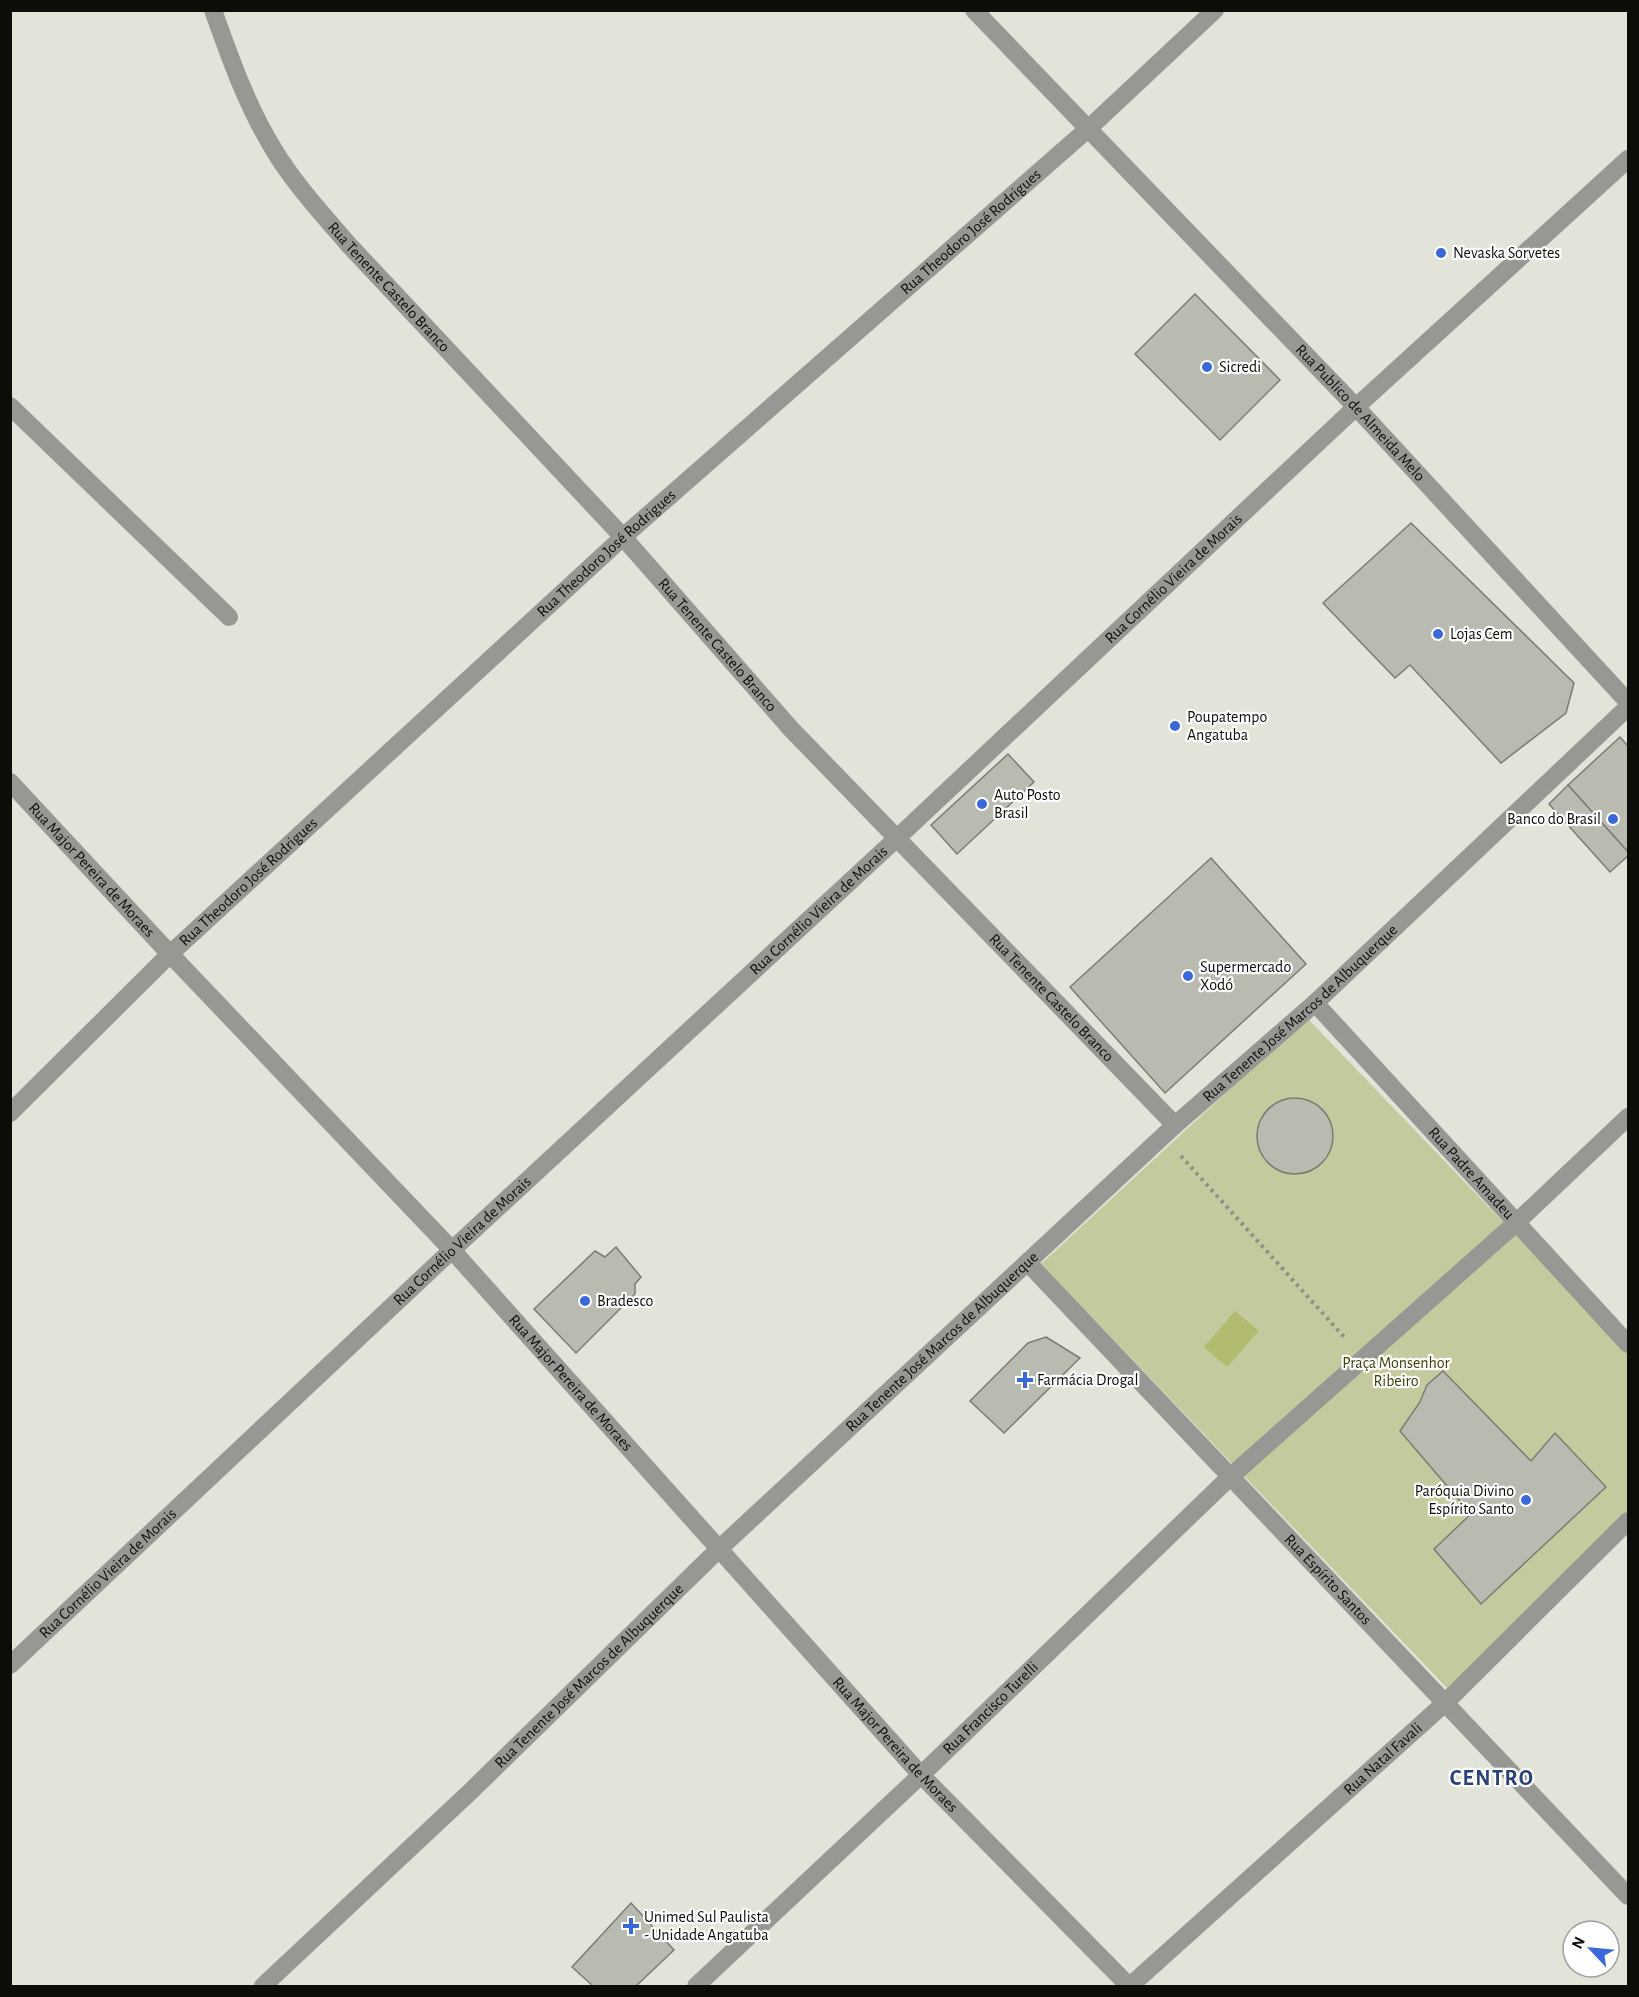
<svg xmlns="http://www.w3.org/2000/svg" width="1639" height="1997" viewBox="0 0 1639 1997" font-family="'Alegreya Sans',sans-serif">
<rect width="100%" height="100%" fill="#e2e4d9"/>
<polygon fill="#c4ca9d" points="1307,1018 1628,1352 1628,1519 1447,1688 1041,1264"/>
<polygon fill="#b2bb70" points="1235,1311 1259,1331 1227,1367 1204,1347"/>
<g fill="#b9bbb0" stroke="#7b7c73" stroke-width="1.5">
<polygon points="1195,294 1280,380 1220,440 1135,354"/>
<polygon points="1411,523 1574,683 1566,713 1501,763 1410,665 1395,678 1323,603"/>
<polygon points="1620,737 1628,746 1628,852 1568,785"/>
<polygon points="1008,754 1034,782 957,854 931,825"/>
<polygon points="1568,785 1628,852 1628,856 1610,872 1549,804"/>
<polygon points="1211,858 1306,964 1165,1093 1070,987"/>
<circle cx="1295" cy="1136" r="38"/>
<polygon points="616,1247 641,1277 635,1284 635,1294 576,1353 534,1309 595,1251 605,1257"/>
<polygon points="1046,1337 1080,1358 1004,1433 970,1401 1028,1343"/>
<polygon points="1443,1371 1531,1461 1555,1433 1606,1487 1481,1604 1434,1549 1471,1514 1400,1431 1420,1402 1427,1385"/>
<polygon points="631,1903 674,1950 636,1986 593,1986 572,1967"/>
</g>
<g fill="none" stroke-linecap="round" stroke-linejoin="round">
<polyline stroke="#8d8e86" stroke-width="4" stroke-dasharray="3 4.5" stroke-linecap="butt" points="1181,1156 1345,1338"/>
<g stroke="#979893" stroke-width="18">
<path id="s1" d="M213,10C230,58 247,106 274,150C293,182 323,215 348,244L623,537L791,729L1175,1125"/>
<path id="s2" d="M974,10L1356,407L1628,702"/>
<polyline points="10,406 229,617"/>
<path id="s3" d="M10,782L170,954L452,1250L921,1775L1129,1986"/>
<path id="s4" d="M1315,1003L1628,1344"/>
<path id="s5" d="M10,1113L170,954L623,537L1089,128L1215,10"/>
<path id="s6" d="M1028,1263L1628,1896"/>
<path id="s7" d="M10,1665L452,1250L896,839L1356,407L1628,159"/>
<path id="s8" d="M263,1986L471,1791L720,1548L1175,1125L1315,1003L1628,707"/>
<path id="s9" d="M696,1986L921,1775L1230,1477L1517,1222L1628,1117"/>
<path id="s10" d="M1130,1986L1445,1703L1628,1521"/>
</g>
</g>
<g fill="#3b68d9" stroke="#fff" stroke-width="2">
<circle cx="1441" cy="253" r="6"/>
<circle cx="1207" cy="367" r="6"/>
<circle cx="1438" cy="634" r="6"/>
<circle cx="1175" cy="726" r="6"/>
<circle cx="982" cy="804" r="6"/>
<circle cx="1613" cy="819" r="6"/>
<circle cx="1188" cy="976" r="6"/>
<circle cx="585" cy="1301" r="6"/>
<path d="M1022 1371h6v6h6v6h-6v6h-6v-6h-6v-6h6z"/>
<circle cx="1526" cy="1500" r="6"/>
<path d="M628 1917h6v6h6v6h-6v6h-6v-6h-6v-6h6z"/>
</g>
<g text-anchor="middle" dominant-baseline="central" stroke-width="4.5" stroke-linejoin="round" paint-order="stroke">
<g font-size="16" fill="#0c0c09" stroke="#fff">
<text stroke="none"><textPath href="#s5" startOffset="1304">Rua Theodoro José Rodrigues</textPath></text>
<text stroke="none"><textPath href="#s1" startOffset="332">Rua Tenente Castelo Branco</textPath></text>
<text stroke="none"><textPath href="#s2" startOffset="558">Rua Publico de Almeida Melo</textPath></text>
<text stroke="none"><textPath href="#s5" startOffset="818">Rua Theodoro José Rodrigues</textPath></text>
<text stroke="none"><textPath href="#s7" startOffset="1592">Rua Cornélio Vieira de Morais</textPath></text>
<text stroke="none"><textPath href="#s1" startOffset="818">Rua Tenente Castelo Branco</textPath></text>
<text stroke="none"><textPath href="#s3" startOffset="120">Rua Major Pereira de Moraes</textPath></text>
<text stroke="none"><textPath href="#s5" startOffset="332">Rua Theodoro José Rodrigues</textPath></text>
<text stroke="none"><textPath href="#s7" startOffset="1106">Rua Cornélio Vieira de Morais</textPath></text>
<text stroke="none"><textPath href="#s1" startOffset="1304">Rua Tenente Castelo Branco</textPath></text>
<text stroke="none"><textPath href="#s8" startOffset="1422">Rua Tenente José Marcos de Albuquerque</textPath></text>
<text stroke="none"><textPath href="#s4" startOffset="231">Rua Padre Amadeu</textPath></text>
<text stroke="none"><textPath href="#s7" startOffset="620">Rua Cornélio Vieira de Morais</textPath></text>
<text stroke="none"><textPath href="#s8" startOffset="936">Rua Tenente José Marcos de Albuquerque</textPath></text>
<text stroke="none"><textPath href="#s3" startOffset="822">Rua Major Pereira de Moraes</textPath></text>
<text stroke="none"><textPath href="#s7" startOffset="134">Rua Cornélio Vieira de Morais</textPath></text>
<text stroke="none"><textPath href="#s6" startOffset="436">Rua Espírito Santos</textPath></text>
<text stroke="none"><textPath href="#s8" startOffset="450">Rua Tenente José Marcos de Albuquerque</textPath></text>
<text stroke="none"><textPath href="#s9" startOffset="405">Rua Francisco Turelli</textPath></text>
<text stroke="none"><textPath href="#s3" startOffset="1308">Rua Major Pereira de Moraes</textPath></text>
<text stroke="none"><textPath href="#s10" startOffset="340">Rua Natal Favali</textPath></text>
</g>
<g font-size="16" fill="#0c0c09" stroke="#fff" text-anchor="start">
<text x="1453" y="253">Nevaska Sorvetes</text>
<text x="1219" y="367">Sicredi</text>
<text x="1450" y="634">Lojas Cem</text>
<text x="1187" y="717">Poupatempo<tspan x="1187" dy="18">Angatuba</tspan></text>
<text x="994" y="795">Auto Posto<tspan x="994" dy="18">Brasil</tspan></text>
<text x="1601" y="819" text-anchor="end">Banco do Brasil</text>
<text x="1200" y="967">Supermercado<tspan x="1200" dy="18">Xodó</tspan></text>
<text x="597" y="1301">Bradesco</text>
<text x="1037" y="1380">Farmácia Drogal</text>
<text x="1514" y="1491" text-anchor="end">Paróquia Divino<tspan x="1514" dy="18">Espírito Santo</tspan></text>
<text x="644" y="1917">Unimed Sul Paulista<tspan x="644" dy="18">- Unidade Angatuba</tspan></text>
</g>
<g font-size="16" fill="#3d4206" stroke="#fff">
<text x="1396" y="1363">Praça Monsenhor<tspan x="1396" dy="18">Ribeiro</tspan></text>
</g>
<g font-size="22" font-weight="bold" letter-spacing="1.5" fill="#29427a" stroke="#fff">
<text x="1492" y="1778">CENTRO</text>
</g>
</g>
<rect width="1639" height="1997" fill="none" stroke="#0c0c09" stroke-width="24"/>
<g transform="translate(1591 1949) rotate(296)"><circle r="28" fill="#ffffff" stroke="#9e9e9d" stroke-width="1.5"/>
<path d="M0-4.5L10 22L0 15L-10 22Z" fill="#3b68d9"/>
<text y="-9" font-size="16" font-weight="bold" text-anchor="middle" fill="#0c0c09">N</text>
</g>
</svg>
